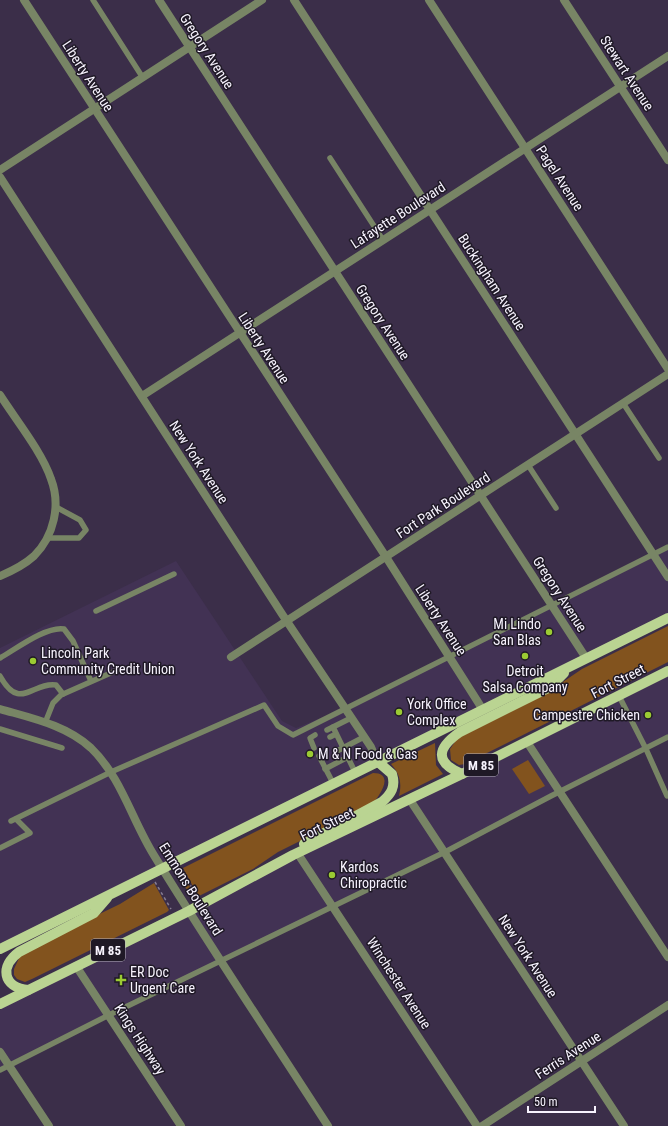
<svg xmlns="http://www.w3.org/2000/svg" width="668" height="1126" viewBox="0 0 668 1126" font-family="'Roboto Condensed',sans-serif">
<rect width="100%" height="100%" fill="#3b2e49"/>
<g fill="#423254">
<polygon points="668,547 668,618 0,949 0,648 176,561 282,721 296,728 345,708"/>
<polygon points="668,671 668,738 445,852 0,1070 0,1004"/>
</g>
<g fill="#82531e">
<polygon points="668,626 668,662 465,764 459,765 451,760 450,749 459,736 557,686 582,669"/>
<path d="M435,743L436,765L443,774L399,796C402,783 400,774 391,764Z"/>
<polygon points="528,760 545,786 529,794 512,769"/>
<path d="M373,773C396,773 379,798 370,806L278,852L253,869L199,896L196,892L183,868Z"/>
<polygon points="180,870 196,897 194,899 179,879"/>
<polygon points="154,883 169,910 167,912 32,979 25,982 17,979 14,975 14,969 20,956 36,945 120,904"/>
</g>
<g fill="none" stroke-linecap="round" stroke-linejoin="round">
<g stroke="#877d92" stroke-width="1.5" stroke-dasharray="3 3" stroke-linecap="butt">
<polyline points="181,870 197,896"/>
<polyline points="155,882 171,909"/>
</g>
<g stroke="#788565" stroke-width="5.5">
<polyline points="93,0 143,78"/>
<polyline points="330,158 383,240"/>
<polyline points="623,403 659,458"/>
<polyline points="528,465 556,508"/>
<polyline points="47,538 79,538 86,530 80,520 56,507"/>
<polyline points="96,611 174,574"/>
<path d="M0,658C16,649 46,626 64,629L73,641L91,681"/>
<path d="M0,676C20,712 32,682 56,685L63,694"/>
<polyline points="619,696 646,749 667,796"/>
<polyline points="45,723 53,703 61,695 122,668"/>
<polyline points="333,727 355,772"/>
<polyline points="0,729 62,748"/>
<polyline points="327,730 351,718"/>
<polyline points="330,737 336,734"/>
<polyline points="314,748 310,738 315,735"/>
<polyline points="337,751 364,737"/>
<polyline points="319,756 333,783"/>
<polyline points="325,769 348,757"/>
<polyline points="11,821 111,772 264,705 278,726 293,735 668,547"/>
<polyline points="0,848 30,833 16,819"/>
<polyline points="0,1070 109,1015 445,852 551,796 668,737"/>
</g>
<g stroke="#788565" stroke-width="8">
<polyline points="24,0 386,557 483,710"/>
<polyline points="159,0 586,658"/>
<polyline points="294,0 668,577"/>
<polyline points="429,0 668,369"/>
<polyline points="564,0 668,160"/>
<polyline points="0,170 262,0"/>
<polyline points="0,177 282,614 371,747 377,761"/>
<path d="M0,395C16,420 42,452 51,479C61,505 54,536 34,556C24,565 12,571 0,576"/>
<polyline points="142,396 668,56"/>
<polyline points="231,657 668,374"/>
<polyline points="527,742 668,957"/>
<polyline points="410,800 624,1126"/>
<polyline points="298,854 477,1126"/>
<polyline points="76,966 181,1126"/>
<polyline points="0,1052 49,1126"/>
<polyline points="482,1126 668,1005"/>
</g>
<path stroke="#788565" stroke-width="8" d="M0,709C31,718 66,725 91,748C122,778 132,821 155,857C211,948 270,1036 328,1126"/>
<g stroke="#bad492" stroke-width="10">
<path d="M462,774C434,762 437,748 460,732L550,687L564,673"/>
<path d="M304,844L382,802C391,794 396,787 392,774L377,761"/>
<polyline points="0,949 668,618"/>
<path d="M28,990C2,987 0,966 19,952L94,913L107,898"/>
<polyline points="0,1004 189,911 293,855 462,774 668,671"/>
</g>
</g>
<g fill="#9bcb33" stroke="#1f1926" stroke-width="1.5">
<circle cx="549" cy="632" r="4"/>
<circle cx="525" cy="656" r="4"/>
<circle cx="33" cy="661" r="4"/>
<circle cx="399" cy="712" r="4"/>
<circle cx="648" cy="715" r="4"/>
<circle cx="310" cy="754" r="4"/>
<circle cx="332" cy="875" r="4"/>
<path d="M119 974h4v4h4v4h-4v4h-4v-4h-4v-4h4z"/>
</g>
<g text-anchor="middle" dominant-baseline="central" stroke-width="3" stroke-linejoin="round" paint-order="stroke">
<g fill="#1f1926" stroke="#b6b2bd" stroke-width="1">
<rect x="464" y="754" width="34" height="22" rx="3"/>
<rect x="91" y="939" width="34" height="22" rx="3"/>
</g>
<g font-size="13" font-weight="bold" fill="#f7f3fe">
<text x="481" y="765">M 85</text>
<text x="108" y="950">M 85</text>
</g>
<g font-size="14" fill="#f7f3fe" stroke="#1f1926">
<text transform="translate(207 51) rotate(57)">Gregory Avenue</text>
<text transform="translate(627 73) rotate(57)">Stewart Avenue</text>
<text transform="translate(88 76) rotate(57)">Liberty Avenue</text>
<text transform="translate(560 178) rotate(57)">Pagel Avenue</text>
<text transform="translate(398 215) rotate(-33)">Lafayette Boulevard</text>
<text transform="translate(492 282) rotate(57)">Buckingham Avenue</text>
<text transform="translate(383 322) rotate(57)">Gregory Avenue</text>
<text transform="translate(264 348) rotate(57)">Liberty Avenue</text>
<text transform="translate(199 462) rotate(57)">New York Avenue</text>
<text transform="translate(443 505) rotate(-33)">Fort Park Boulevard</text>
<text transform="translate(560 594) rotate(57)">Gregory Avenue</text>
<text transform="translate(441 620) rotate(57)">Liberty Avenue</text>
<text transform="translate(618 681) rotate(-27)">Fort Street</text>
<text transform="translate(327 824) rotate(-26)">Fort Street</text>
<text transform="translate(191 889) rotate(58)">Emmons Boulevard</text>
<text transform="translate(528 956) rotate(57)">New York Avenue</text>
<text transform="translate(399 983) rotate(57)">Winchester Avenue</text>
<text transform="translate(140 1039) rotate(57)">Kings Highway</text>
<text transform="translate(568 1055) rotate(-33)">Ferris Avenue</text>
</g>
<g font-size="14" fill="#f7f3fe" stroke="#1f1926" text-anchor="start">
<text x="541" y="624" text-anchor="end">Mi Lindo<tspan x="541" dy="16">San Blas</tspan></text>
<text x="41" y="653">Lincoln Park<tspan x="41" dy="16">Community Credit Union</tspan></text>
<text x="525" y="671" text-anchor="middle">Detroit<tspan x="525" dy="16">Salsa Company</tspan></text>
<text x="407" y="704">York Office<tspan x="407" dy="16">Complex</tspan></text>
<text x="640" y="715" text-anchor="end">Campestre Chicken</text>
<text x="318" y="754">M &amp; N Food &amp; Gas</text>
<text x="340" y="867">Kardos<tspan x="340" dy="16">Chiropractic</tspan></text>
<text x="130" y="972">ER Doc<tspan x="130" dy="16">Urgent Care</tspan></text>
</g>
</g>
<path d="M528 1106v6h67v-6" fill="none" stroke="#f7f3fe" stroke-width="2"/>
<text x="534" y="1106" font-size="12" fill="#f7f3fe" stroke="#1f1926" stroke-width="3" paint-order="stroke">50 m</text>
</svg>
